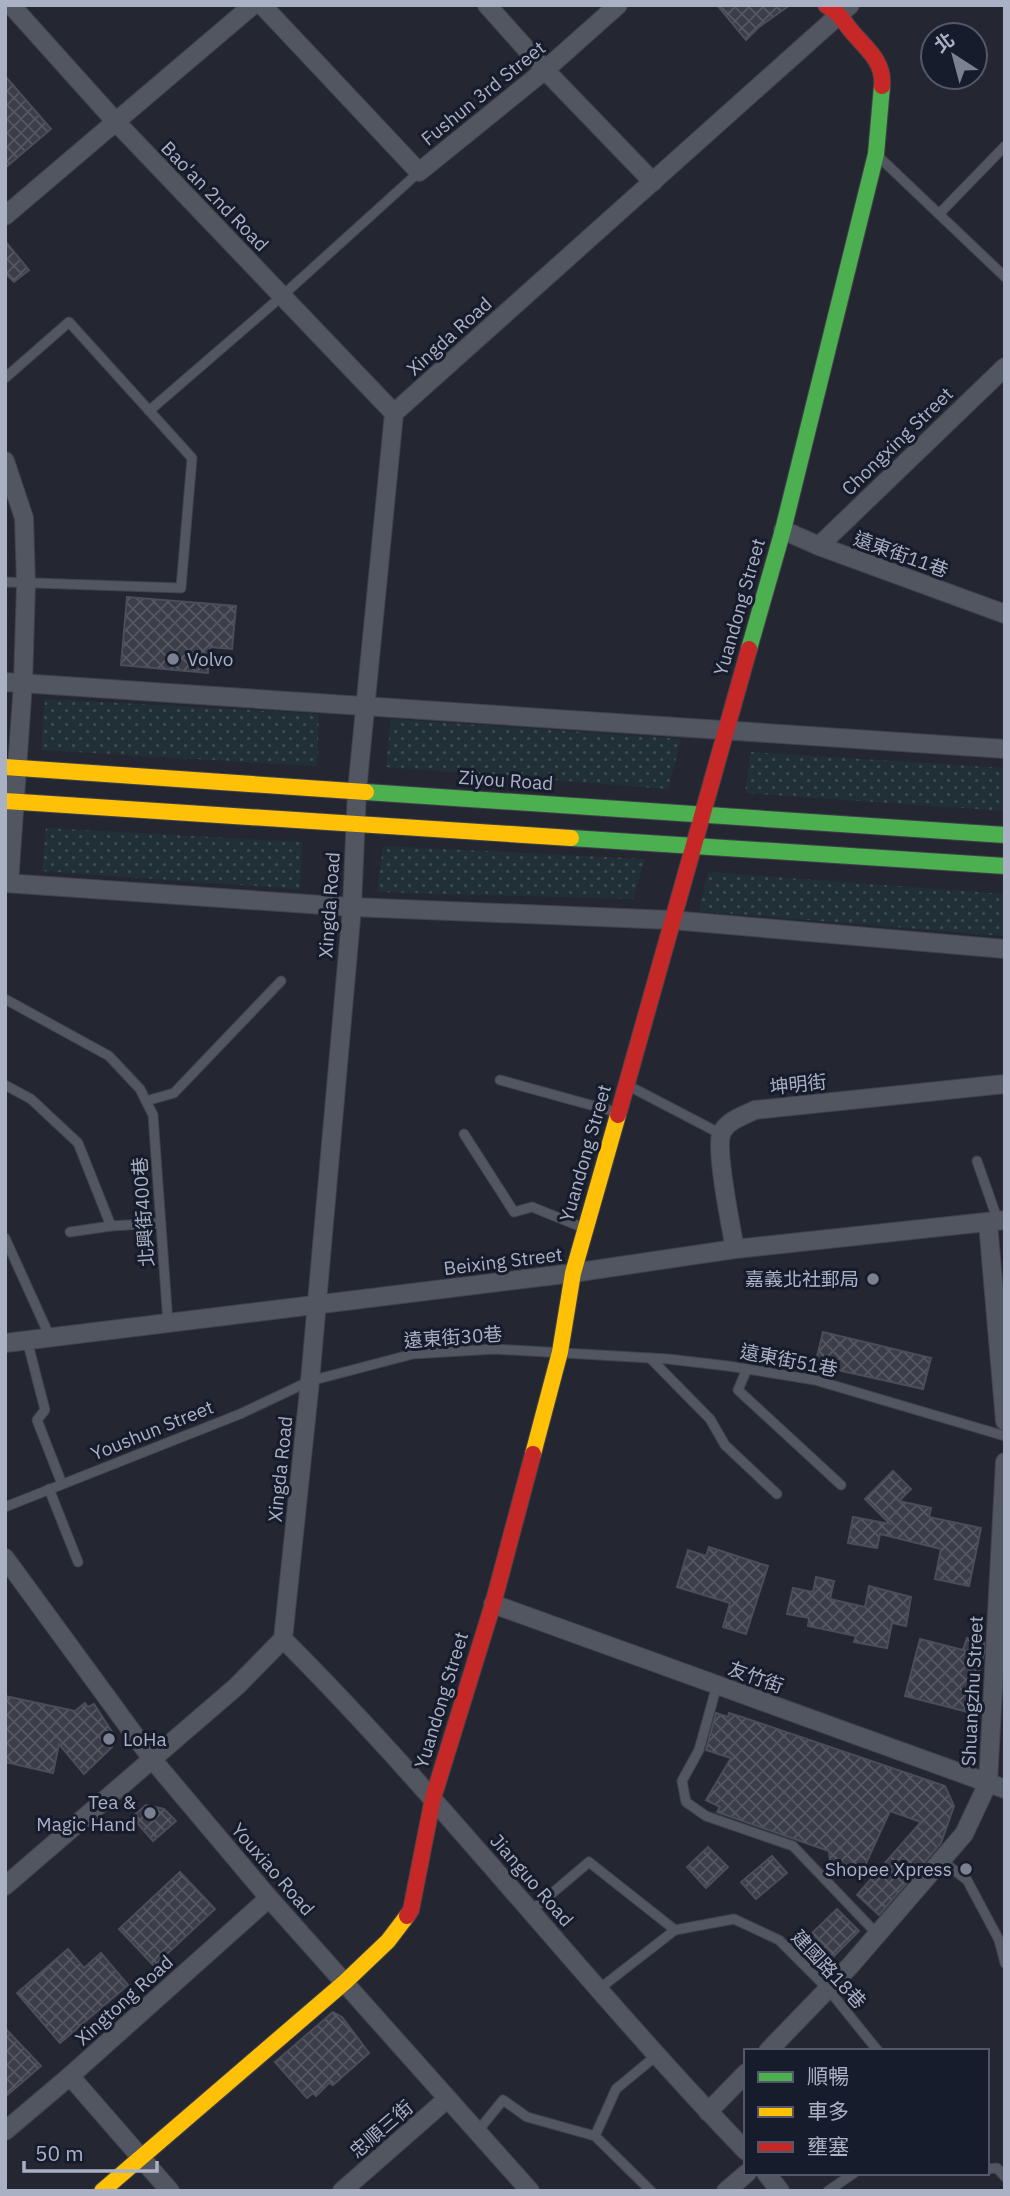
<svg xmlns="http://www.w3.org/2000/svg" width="1010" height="2196" viewBox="0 0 1010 2196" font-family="'IBM Plex Sans','Noto Sans TC',sans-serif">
<defs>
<pattern id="grass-dots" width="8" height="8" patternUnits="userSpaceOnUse" patternTransform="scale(1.75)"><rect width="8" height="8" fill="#213037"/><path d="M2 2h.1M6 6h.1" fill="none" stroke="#3f4c52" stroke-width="1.8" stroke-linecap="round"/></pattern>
<pattern id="building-cross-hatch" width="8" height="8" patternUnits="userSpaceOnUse" patternTransform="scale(1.75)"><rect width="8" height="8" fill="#3b3e48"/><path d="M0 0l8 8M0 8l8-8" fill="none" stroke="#555861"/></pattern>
</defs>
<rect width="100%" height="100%" fill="#242731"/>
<g fill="url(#grass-dots)">
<polygon points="45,699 319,714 317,766 41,750"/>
<polygon points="391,719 681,739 668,789 386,767"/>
<polygon points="751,752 1005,768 1005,811 745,793"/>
<polygon points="46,828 302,842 300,889 42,871"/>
<polygon points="383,846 645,859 633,899 377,892"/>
<polygon points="708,872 1005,894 1005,936 699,911"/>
</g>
<g fill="url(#building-cross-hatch)" stroke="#4b4e5a" stroke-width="2">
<polygon points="717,5 790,5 759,27 746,40"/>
<polygon points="5,76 51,129 5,168"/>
<polygon points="5,241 29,270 14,282 5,273"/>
<polygon points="127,597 236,606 232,649 210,647 208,673 121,665"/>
<polygon points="823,1332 931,1358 923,1389 815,1365"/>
<polygon points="893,1471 911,1489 899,1501 931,1508 929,1517 981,1528 969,1586 935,1579 941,1549 880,1534 877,1548 848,1543 853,1517 890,1524 865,1499"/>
<polygon points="709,1547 768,1566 746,1634 723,1627 730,1603 677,1587 688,1550 706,1556"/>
<polygon points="816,1577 834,1581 830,1599 865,1607 869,1586 911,1597 906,1626 892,1623 887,1648 854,1642 856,1636 808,1626 809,1618 787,1614 793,1588 813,1592"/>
<polygon points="967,1638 984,1643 984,1653 968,1712 905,1696 920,1639 963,1650"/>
<polygon points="5,1696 75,1711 85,1703 88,1707 94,1704 114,1735 112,1747 84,1774 59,1744 53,1773 5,1762"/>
<polygon points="716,1713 728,1717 729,1713 742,1717 945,1786 954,1806 941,1843 879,1915 857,1895 921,1822 890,1811 861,1874 830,1861 829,1851 717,1812 720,1807 706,1800 731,1758 706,1750"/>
<polygon points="146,1805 164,1809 176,1821 153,1841 132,1817"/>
<polygon points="708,1847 728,1867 706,1888 687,1867"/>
<polygon points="772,1856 787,1873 756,1899 741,1882"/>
<polygon points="180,1872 215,1909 154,1966 119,1929"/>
<polygon points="837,1909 859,1931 826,1964 804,1941"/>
<polygon points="68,1949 84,1968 101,1953 128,1985 60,2043 17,1993"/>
<polygon points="333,2012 342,2017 369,2053 333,2085 329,2083 316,2096 313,2093 307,2098 275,2062"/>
<polygon points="5,2028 41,2066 5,2097"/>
</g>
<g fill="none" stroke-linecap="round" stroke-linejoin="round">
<g stroke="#40424b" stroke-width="11">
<g id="lane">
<polyline points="879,157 1005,277"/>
<polyline points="940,213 1005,146"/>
<polyline points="5,378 69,322 192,458 181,588 5,582"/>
<polyline points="149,411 282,296 419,172"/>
<polyline points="5,999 109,1056 140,1089 153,1115 168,1323"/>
<polyline points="500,1080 616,1112"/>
<polyline points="5,1085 31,1099 78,1143 111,1226 161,1223"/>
<polyline points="627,1085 721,1134"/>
<polyline points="146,1101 174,1093 281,981"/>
<polyline points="464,1134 514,1212 532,1207 584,1228"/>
<polyline points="977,1161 998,1221"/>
<polyline points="70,1232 111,1226"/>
<polyline points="5,1238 50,1337"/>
<polyline points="27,1340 45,1410 37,1420 62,1484"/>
<polyline points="650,1358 710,1419 725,1445 777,1494"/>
<polyline points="747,1369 738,1390 841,1485"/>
<polyline points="49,1489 78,1562"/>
<polyline points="5,1507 240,1414 310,1381 413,1354 494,1349 668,1359 728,1366 815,1380 1005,1436"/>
<polyline points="717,1685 699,1750 682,1781 686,1802 706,1816 793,1846 878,1935"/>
<polyline points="942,1861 967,1880 999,1940 1005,1963"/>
<polyline points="531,1911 589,1862 675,1930"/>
<polyline points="599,1989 675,1930 734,1919 779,1940 828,1989 878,2051"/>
<polyline points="477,2132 503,2100 527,2117 595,2136 651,2191"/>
<polyline points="595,2136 616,2089 657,2055"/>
<polyline points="987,2169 997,2168 1005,2177"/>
<polyline points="828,2191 854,2173"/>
</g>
</g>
<g stroke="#40424b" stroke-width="20">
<g id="street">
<polyline points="11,5 116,122 394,413"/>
<polyline points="262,5 419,172 545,70 618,5"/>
<polyline points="487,5 545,70 653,182"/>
<polyline points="5,216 253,5"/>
<polyline points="5,461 24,518 26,584 23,683 9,883"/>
<polyline points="783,530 819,546 1005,614"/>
<polyline points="819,546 1005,367"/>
<polyline points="5,682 1005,749"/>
<polyline points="5,883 352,907 671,920 1005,949"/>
<polyline points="988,1223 1005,1421"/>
<path d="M735,1249C731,1227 716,1153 721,1135C725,1121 743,1116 755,1110L1005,1084"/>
<polyline points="5,1343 573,1273 735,1249 1005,1220"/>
<polyline points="5,1558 152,1759 269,1898 530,2191"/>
<polyline points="493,1604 1005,1789"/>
<path d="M283,1639C446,1802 586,1985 746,2151"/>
<polyline points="5,1886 237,1686 283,1639 310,1381 352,907 357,791 394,413 850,5"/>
<polyline points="768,2051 850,1966 964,1834 988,1783 1005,1462"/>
<polyline points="70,2076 170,2191"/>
<polyline points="708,2112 746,2073"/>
<polyline points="5,2131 70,2076 269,1898"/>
<polyline points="766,2173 780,2191"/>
<polyline points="342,2191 447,2099"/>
<polyline points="726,2191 747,2173"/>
</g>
</g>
<g stroke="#40424b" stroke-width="18">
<g id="fast">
<polyline points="749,649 783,530 876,154 882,86"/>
<polyline points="366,792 1005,835"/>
<polyline points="571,838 1005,866"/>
</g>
</g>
<g stroke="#40424b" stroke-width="18">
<g id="slow">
<polyline points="5,767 366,792"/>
<polyline points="5,801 571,838"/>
<polyline points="533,1454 560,1352 573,1273 618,1115"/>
<polyline points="102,2191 345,1982 388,1941 407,1916"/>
</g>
</g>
<g stroke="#40424b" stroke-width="18">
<g id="jam">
<path d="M826,5C842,15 842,20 853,33C868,50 884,62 882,86"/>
<polyline points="618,1115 749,649"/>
<polyline points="407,1916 411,1910 433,1798 493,1604 533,1454"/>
</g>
</g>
<use href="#lane" stroke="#525660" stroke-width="9"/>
<use href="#street" stroke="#525660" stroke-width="18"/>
<use href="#fast" stroke="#4caf50" stroke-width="16"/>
<use href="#slow" stroke="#ffc107" stroke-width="16"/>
<use href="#jam" stroke="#c62828" stroke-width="16"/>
</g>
<g fill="#7c8191" stroke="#171c2c" stroke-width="2.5">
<circle cx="173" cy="659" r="7"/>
<circle cx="873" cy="1279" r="7"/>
<circle cx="109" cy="1739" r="7"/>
<circle cx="150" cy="1813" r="7"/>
<circle cx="966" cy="1869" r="7"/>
</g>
<g text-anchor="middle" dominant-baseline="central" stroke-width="6" stroke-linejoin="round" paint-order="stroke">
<g font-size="19" fill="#abb1c5" stroke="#171c2c">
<text transform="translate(483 93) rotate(-39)">Fushun 3rd Street</text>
<text transform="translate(215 196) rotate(46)">Bao'an 2nd Road</text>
<text transform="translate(449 336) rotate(-42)">Xingda Road</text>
<text transform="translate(897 441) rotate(-44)">Chongxing Street</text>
<text transform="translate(901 554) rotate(20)">遠東街11巷</text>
<text transform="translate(739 607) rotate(-74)">Yuandong Street</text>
<text transform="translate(506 780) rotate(4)">Ziyou Road</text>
<text transform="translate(329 905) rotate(-86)">Xingda Road</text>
<text transform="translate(798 1084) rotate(-6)">坤明街</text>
<text transform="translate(585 1153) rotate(-74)">Yuandong Street</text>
<text transform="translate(143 1212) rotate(-94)">北興街400巷</text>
<text transform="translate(503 1261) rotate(-7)">Beixing Street</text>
<text transform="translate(453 1337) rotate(-4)">遠東街30巷</text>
<text transform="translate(789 1360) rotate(11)">遠東街51巷</text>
<text transform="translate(152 1430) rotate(-22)">Youshun Street</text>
<text transform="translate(280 1469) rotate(-84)">Xingda Road</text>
<text transform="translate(756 1677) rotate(20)">友竹街</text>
<text transform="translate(972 1691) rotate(-87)">Shuangzhu Street</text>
<text transform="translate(441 1700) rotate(-73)">Yuandong Street</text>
<text transform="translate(273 1869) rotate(49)">Youxiao Road</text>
<text transform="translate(532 1880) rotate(49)">Jianguo Road</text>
<text transform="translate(829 1969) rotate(47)">建國路18巷</text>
<text transform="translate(124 2000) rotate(-42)">Xingtong Road</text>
<text transform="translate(381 2129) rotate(-41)">忠順三街</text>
</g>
<g font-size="19" fill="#abb1c5" stroke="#171c2c" text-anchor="end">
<text x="187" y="659" text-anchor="start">Volvo</text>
<text x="859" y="1279">嘉義北社郵局</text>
<text x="123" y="1739" text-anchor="start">LoHa</text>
<text x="136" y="1802">Tea &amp;<tspan x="136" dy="22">Magic Hand</tspan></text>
<text x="952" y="1869">Shopee Xpress</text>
</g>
</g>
<rect width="1010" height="2196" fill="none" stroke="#abb1c5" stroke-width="14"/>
<rect x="744" y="2049" width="245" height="126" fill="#171c2c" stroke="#525869" stroke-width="2"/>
<rect x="758" y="2072" width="35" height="10" fill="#4caf50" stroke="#525869" stroke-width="2"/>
<text x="807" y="2084" font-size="21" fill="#abb1c5">順暢</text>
<rect x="758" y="2107" width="35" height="10" fill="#ffc107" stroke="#525869" stroke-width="2"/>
<text x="807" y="2119" font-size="21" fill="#abb1c5">車多</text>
<rect x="758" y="2142" width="35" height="10" fill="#c62828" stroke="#525869" stroke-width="2"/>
<text x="807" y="2154" font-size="21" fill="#abb1c5">壅塞</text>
<g transform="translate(954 56) rotate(324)"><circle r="33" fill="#171c2c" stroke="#525869" stroke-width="2"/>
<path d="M0-5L12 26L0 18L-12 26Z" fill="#7c8191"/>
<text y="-10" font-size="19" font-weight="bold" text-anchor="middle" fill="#abb1c5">北</text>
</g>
<path d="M24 2161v10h133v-10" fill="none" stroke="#abb1c5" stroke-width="3.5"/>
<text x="35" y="2161" font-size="21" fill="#abb1c5" stroke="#171c2c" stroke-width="5" paint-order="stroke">50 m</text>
</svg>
